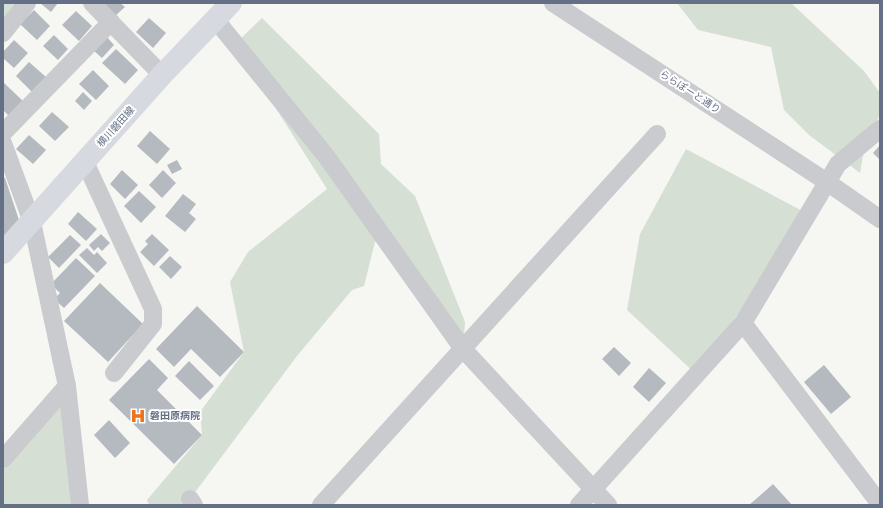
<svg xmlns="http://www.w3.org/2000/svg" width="883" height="508" viewBox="0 0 883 508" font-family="'Fira Sans','Noto Sans JP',sans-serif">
<rect width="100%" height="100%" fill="#f6f7f3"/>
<g fill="#d6dfd3">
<polygon points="3,3 28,3 3,36"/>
<polygon points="677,3 791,3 864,71 880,93 880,114 864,150 860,173 809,135 784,110 771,47 698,30"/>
<polygon points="262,18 379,134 381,164 415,196 465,322 463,349 378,230 364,286 352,290 297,356 190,499 179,505 149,505 147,500 202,435 200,412 244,352 230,282 248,252 327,189 235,44"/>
<polygon points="686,149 808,214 696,374 627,310 640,234"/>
<polygon points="67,386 71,505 3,505 3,459"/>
</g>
<g fill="#b5bac0">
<polygon points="40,3 58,3 51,12"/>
<polygon points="102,3 120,3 125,7 115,16"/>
<polygon points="34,10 50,26 37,40 20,24"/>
<polygon points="76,11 92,26 79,41 62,25"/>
<polygon points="149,18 166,33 153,48 136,32"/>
<polygon points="54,35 68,49 58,60 43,46"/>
<polygon points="106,36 114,45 102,58 93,50"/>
<polygon points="14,40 28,53 14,68 3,58 3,52"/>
<polygon points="116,49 138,70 125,84 102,63"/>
<polygon points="29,62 46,77 32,92 16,76"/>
<polygon points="93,70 109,86 96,100 79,84"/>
<polygon points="3,82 23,101 9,116 3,110"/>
<polygon points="83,92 92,101 84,110 75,101"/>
<polygon points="52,112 69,127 55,141 39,126"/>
<polygon points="150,131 170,149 157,164 137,146"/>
<polygon points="29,135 46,150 33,164 16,149"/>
<polygon points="880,145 880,160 873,153"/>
<polygon points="177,160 182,169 172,174 167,165"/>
<polygon points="122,170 138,185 125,199 110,184"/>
<polygon points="163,170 176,183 162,198 149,185"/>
<polygon points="3,177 5,178 19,220 3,238"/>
<polygon points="139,191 156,207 141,223 124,206"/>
<polygon points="183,194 196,204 189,213 196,219 185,232 165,216"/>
<polygon points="78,212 97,229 86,241 68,224"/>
<polygon points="101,234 110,243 102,251 98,247 94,251 89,245"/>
<polygon points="152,234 169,250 154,266 140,252 148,244 145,241"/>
<polygon points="70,235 81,245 59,268 48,257"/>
<polygon points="87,248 94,255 97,252 107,263 97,273 79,255"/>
<polygon points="170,256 182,267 171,279 159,267"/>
<polygon points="76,258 95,276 64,308 54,299 60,293 51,284"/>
<polygon points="100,283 143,324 108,362 64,321"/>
<polygon points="197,306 244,352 220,377 191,349 174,367 156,349"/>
<polygon points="614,347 631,363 619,376 602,359"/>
<polygon points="149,359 168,378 157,390 202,435 174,464 109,400"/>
<polygon points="189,361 214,386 200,400 175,376"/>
<polygon points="824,365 851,397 831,414 804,382"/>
<polygon points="649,368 666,383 649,402 633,387"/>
<polygon points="109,420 130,443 115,458 94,435"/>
<polygon points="773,484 792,505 749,505"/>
</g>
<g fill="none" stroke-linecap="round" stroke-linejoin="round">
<g stroke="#c9cbcf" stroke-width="18">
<polyline points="92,3 162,75"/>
<polyline points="553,3 827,182 880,219"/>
<polyline points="215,19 326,156 463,349 608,505"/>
<polyline points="3,33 27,3"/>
<polyline points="3,133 111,22"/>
<polyline points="3,143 32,222 67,386 80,505"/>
<polyline points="85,162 153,309 153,324 114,373"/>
<polyline points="743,323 880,504"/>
<polyline points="3,459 67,386"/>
<polyline points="190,499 194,505"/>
<polyline points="321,505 657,134"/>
<polyline points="579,505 743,323 838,164 880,129"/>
</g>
<polyline stroke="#d6d9df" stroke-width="22" points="3,253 162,75 231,3"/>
</g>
<defs>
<g id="hospital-bare" transform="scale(1.2)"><path d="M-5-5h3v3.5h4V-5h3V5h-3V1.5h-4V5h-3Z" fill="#ef731a" stroke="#fff" stroke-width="2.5" paint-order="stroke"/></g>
</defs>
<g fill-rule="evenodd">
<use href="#hospital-bare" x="138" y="416"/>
</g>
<g text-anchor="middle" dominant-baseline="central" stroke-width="4" stroke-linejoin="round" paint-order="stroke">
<g font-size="10" fill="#637086" stroke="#fff">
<text transform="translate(690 92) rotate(33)">ららぽーと通り</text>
<text transform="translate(116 127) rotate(-48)">横川磐田線</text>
</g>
<g font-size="10" font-weight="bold" fill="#637086" stroke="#fff" text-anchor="start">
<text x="150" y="416">磐田原病院</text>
</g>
</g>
<rect width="883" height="508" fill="none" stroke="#637086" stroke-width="8"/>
</svg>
